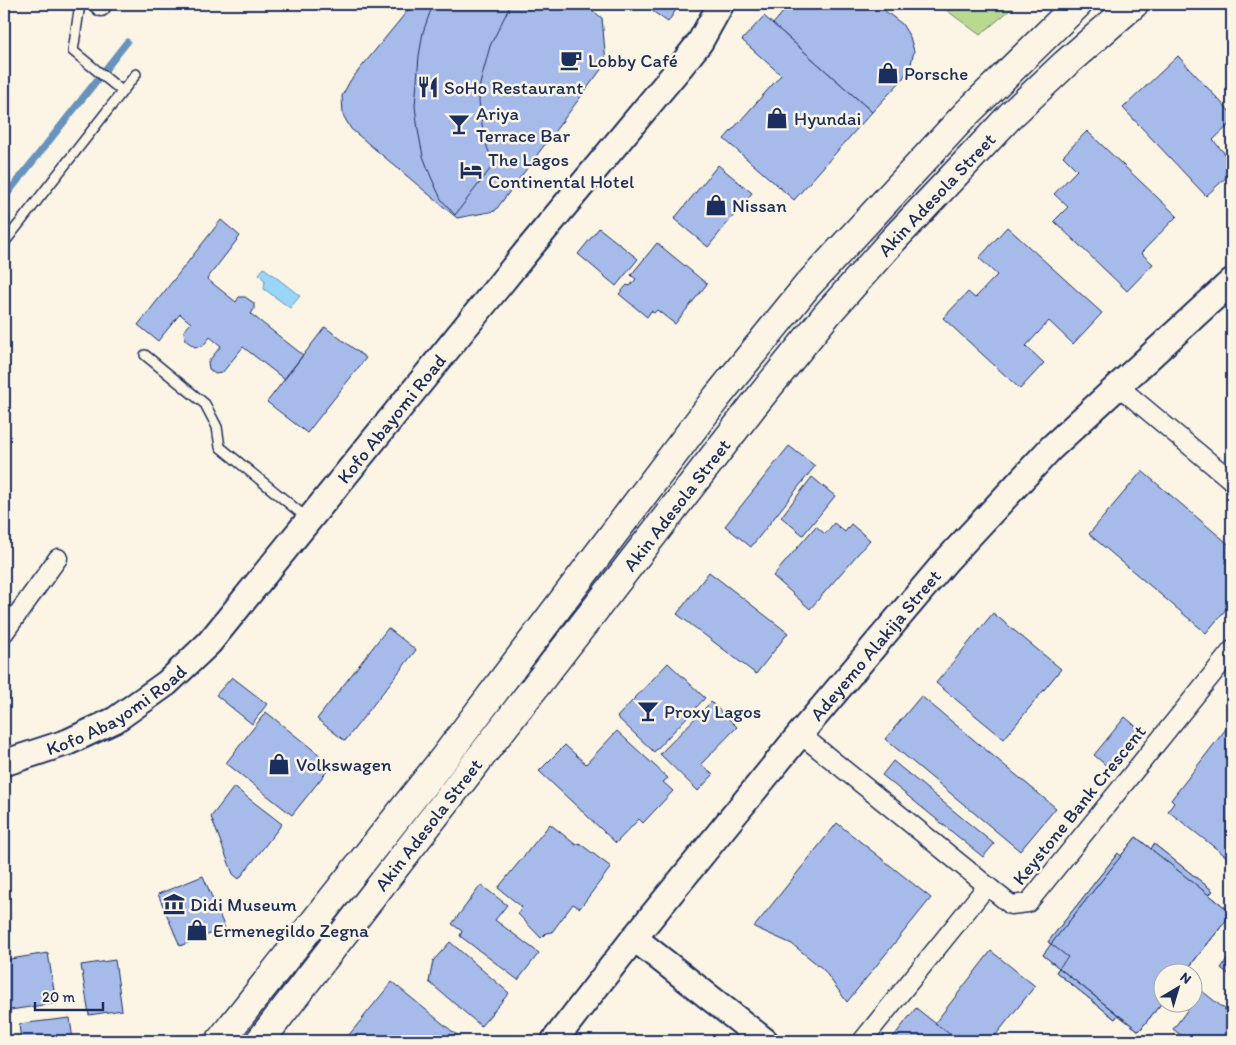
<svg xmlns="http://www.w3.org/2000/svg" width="1236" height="1045" viewBox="0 0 1236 1045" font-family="Itim,sans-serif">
<rect width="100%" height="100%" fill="#fcf5e5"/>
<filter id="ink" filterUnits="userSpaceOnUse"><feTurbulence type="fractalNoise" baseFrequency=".02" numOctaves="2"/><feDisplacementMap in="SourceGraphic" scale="10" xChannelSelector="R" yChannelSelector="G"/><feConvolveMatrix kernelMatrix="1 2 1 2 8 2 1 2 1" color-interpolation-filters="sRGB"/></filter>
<g filter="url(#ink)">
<polygon fill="#b9d890" stroke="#6a8477" points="938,4 1017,4 980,35"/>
<polygon fill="#9ad5fa" stroke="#6793bc" points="264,268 300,296 290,308 264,289 265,281 259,274"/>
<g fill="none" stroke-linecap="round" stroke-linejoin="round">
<polyline stroke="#6793bc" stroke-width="7" points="4,198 127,42"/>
</g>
<g fill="#a7bbea" stroke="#1b2f5e">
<polygon points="413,4 584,4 602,18 606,63 495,211 457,218 351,129 343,115 342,96 350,81"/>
<polygon points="433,4 511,4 490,46 480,84 479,101 482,124 487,147 494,164 455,215 441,199 431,177 423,156 418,130 415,106 419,56 423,32"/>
<polygon points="651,4 677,4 679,5 668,22 648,8"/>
<polygon points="790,4 876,4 902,24 910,37 914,51 911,64 902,80 872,112 773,24"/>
<polygon points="764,16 872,112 794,200 724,139 781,75 742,40"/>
<polygon points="1178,56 1232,114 1232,122 1213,140 1232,162 1232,172 1206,196 1123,108"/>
<polygon points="1087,131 1177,216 1141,253 1153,264 1127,291 1054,221 1068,207 1054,194 1077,170 1063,156"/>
<polygon points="718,165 752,193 708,247 674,219"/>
<polygon points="221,220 240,236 207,279 236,302 239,297 245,297 254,303 254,309 251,314 303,355 284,379 243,347 222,373 215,374 209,369 208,362 221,346 210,337 203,346 195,347 185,340 184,331 191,323 180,314 158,341 138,325"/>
<polygon points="1007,227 1102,313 1073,344 1049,321 1026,346 1044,363 1020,389 943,318 968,292 975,298 997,275 979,258"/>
<polygon points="599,228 638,259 616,286 578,254"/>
<polygon points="657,243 707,284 675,324 657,310 654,313 651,311 647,317 619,294 627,285 630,286 636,279 631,275"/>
<polygon points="325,327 366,358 307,433 267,402"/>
<polygon points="789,446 815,466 751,547 725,526"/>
<polygon points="1142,471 1232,547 1232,602 1206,633 1089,534"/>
<polygon points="812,477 835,496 803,535 781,517"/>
<polygon points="834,523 845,532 851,524 870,540 810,609 773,576 816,526 825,534"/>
<polygon points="709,572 788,633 756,674 677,614"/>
<polygon points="993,613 1061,669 1004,739 936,683"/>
<polygon points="388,628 416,650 345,741 317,719"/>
<polygon points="668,663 705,698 654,752 617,717"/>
<polygon points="232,677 267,704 252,724 216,695"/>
<polygon points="921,696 1056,808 1020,851 885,739"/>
<polygon points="711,702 737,727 701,764 713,775 698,791 660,754"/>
<polygon points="266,712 332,765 292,815 226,763"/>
<polygon points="1125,717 1140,730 1109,768 1094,755"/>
<polygon points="1232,721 1232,861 1168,811 1174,803 1171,800"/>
<polygon points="617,731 668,778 663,782 673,791 643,823 639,819 616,843 539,771 565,745 586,764"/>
<polygon points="893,761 994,844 983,857 882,775"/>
<polygon points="234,787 282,824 239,879 233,874 211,817"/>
<polygon points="837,823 931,898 847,1002 823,969 792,944 754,927"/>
<polygon points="550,824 576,845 579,843 611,867 580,908 573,904 552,932 546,933 541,938 518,914 522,907 498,888"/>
<polygon points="1136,837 1232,913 1185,972 1164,972 1164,1000 1139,1031 1043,955"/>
<polygon points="1136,837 1151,849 1154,844 1213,891 1209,895 1232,913 1185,972 1164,972 1164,1000 1139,1031 1118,1015 1115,1019 1056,972 1059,968 1043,955 1051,944 1048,942 1118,853 1121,856"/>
<polygon points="1136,837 1232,913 1185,972 1164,972 1164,1000 1139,1031 1059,968 1068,957 1051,944"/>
<polygon points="1154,844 1213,891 1209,895 1151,849"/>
<polygon points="1118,853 1121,856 1051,944 1048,942"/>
<polygon points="203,876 225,928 180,946 158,894"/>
<polygon points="481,885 507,905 495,920 539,953 518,980 460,936 462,931 452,924"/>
<polygon points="450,942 509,993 481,1026 429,982 433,961"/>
<polygon points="991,951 1035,986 991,1041 959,1041 935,1023"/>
<polygon points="48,953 56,1003 4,1011 4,960"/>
<polygon points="1232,953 1232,977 1221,968"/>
<polygon points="115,960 122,1010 89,1015 81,965"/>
<polygon points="1059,968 1118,1015 1115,1019 1056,972"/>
<polygon points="392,982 464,1041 344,1041"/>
<polygon points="1202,991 1232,1015 1232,1041 1188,1041 1173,1029"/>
<polygon points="916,1008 935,1023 959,1041 890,1041"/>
<polygon points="70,1018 73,1041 21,1041 19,1024"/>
</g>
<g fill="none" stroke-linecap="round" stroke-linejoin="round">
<g stroke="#1b2f5e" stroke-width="12">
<g id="lane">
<polyline points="80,4 73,51 122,91"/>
<polyline points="4,243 136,74"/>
<polyline points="145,355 205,404 217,427 220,447 308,519"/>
</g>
</g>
<g stroke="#1b2f5e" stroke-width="21">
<g id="street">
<polyline points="98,4 101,7"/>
<polyline points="1118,386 1232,481"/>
<polyline points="4,633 58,558"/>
<polyline points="800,734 1011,905 1028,903 1232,650"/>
<polyline points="862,1041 987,886"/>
</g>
</g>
<g stroke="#1b2f5e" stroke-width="29">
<g id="secondary">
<path id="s1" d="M4,763L68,742L115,720L167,683L209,643L527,251L681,66L700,42L721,4"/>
<polyline points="634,938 765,1041"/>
<path id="s2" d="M554,1041L634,938L800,734L946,561L1051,448L1232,281"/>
</g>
</g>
<g stroke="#1b2f5e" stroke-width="31">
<g id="primary">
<polyline points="220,1041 444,758 717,397 807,286 966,114 1078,4"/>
<path id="s3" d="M260,1041L753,406L828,313L893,240L963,166L1011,115L1065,64L1134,4"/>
</g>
</g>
<use href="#lane" stroke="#fcf5e5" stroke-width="9"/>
<use href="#street" stroke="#fcf5e5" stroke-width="18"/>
<use href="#secondary" stroke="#fcf5e5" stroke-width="25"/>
<use href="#primary" stroke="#fcf5e5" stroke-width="28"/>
</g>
</g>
<defs>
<g id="cafe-bare" transform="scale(1.725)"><path d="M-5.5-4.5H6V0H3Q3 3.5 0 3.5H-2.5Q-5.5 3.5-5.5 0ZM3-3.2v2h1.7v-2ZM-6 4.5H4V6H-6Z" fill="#1b2f5e" stroke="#fcf5e5" stroke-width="2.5" paint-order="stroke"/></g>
<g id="shop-bare" transform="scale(1.725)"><path d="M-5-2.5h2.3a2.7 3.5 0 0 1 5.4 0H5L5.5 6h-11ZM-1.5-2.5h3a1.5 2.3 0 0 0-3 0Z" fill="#1b2f5e" stroke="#fcf5e5" stroke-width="2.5" paint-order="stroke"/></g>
<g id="restaurant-bare" transform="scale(1.725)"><path d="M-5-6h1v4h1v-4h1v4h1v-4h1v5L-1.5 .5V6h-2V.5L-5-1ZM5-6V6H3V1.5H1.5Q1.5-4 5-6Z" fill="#1b2f5e" stroke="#fcf5e5" stroke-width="2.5" paint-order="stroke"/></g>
<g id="bar-bare" transform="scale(1.725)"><path d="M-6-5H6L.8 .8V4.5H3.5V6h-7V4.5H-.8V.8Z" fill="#1b2f5e" stroke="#fcf5e5" stroke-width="2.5" paint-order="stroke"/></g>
<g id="hotel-bare" transform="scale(1.725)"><path d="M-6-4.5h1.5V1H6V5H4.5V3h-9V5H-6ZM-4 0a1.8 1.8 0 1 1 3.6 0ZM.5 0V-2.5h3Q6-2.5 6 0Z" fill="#1b2f5e" stroke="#fcf5e5" stroke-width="2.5" paint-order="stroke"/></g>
<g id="museum-bare" transform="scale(1.725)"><path d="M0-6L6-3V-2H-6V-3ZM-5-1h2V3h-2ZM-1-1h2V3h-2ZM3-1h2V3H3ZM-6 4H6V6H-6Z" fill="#1b2f5e" stroke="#fcf5e5" stroke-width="2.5" paint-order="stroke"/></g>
</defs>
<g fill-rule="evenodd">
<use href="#cafe-bare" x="571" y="60"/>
<use href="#shop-bare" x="888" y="73"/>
<use href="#restaurant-bare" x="428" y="87"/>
<use href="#shop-bare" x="777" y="118"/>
<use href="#bar-bare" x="459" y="124"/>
<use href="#hotel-bare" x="471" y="170"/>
<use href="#shop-bare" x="716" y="205"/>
<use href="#bar-bare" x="648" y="711"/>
<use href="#shop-bare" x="279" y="764"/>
<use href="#museum-bare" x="174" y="904"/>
<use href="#shop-bare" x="197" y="930"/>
</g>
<g text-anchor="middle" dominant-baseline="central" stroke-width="5" stroke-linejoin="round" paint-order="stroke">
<g font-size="19" fill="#1b2f5e" stroke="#fcf5e5" text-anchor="start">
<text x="588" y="60">Lobby Café</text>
<text x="904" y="73">Porsche</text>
<text x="444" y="87">SoHo Restaurant</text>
<text x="476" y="113">Ariya<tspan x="476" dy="22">Terrace Bar</tspan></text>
<text x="794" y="118">Hyundai</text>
<text x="488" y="159">The Lagos<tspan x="488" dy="22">Continental Hotel</tspan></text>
<text x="732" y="205">Nissan</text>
<text x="664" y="711">Proxy Lagos</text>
<text x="296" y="764">Volkswagen</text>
<text x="190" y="904">Didi Museum</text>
<text x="213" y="930">Ermenegildo Zegna</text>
</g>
<g font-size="19" fill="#1b2f5e" stroke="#fcf5e5">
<text stroke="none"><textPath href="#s3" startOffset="1084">Akin Adesola Street</textPath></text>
<text stroke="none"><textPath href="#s1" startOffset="530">Kofo Abayomi Road</textPath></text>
<text stroke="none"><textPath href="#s3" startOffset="679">Akin Adesola Street</textPath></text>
<text stroke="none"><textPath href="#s2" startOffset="510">Adeyemo Alakija Street</textPath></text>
<text stroke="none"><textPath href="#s1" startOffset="125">Kofo Abayomi Road</textPath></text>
<text transform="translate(1079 805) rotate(-51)">Keystone Bank Crescent</text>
<text stroke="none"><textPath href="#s3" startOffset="274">Akin Adesola Street</textPath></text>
</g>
</g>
<rect width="1236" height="1045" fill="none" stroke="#fcf5e5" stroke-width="20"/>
<rect x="10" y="10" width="1216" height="1025" fill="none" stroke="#1b2f5e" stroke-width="2" filter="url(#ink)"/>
<g transform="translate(1178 988) rotate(38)"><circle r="24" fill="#fcf5e5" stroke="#a2a6af"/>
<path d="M0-4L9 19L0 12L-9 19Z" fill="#1b2f5e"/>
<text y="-8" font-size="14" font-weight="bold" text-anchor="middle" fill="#1b2f5e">N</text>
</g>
<path d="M35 1002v8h68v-8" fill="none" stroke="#1b2f5e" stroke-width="2.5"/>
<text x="42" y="1002" font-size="15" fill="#1b2f5e" stroke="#fcf5e5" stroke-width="4" paint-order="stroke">20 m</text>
</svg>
